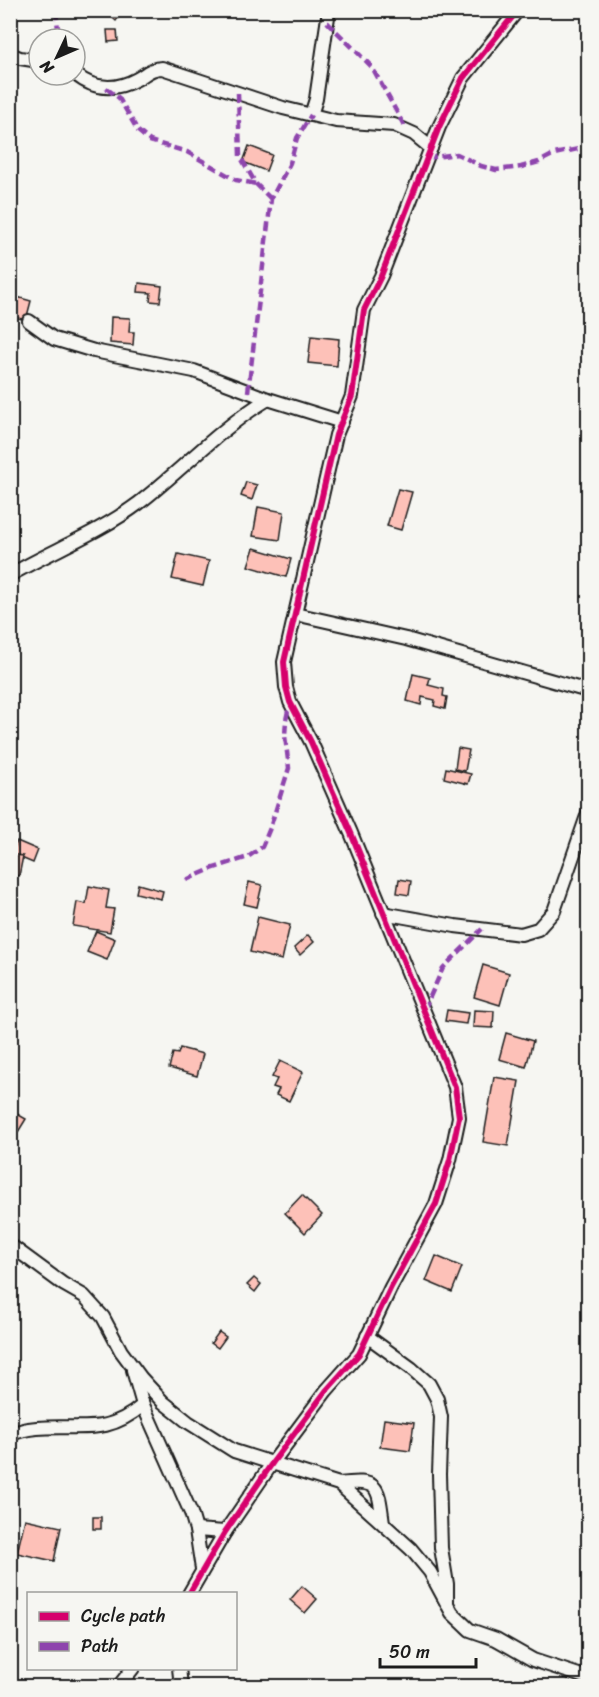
<svg xmlns="http://www.w3.org/2000/svg" width="599" height="1697" viewBox="0 0 599 1697" font-family="Sriracha,sans-serif">
<rect width="100%" height="100%" fill="#f6f6f2"/>
<filter id="ink" filterUnits="userSpaceOnUse"><feTurbulence type="fractalNoise" baseFrequency=".0167" numOctaves="2"/><feDisplacementMap in="SourceGraphic" scale="12" xChannelSelector="R" yChannelSelector="G"/><feConvolveMatrix kernelMatrix="1 2 1 2 8 2 1 2 1" color-interpolation-filters="sRGB"/></filter>
<g filter="url(#ink)">
<g fill="#fdc1b8" stroke="#1c1c1c" stroke-width="1.5">
<polygon points="104,10 124,10 116,21"/>
<polygon points="107,30 117,30 118,41 108,42"/>
<polygon points="249,146 272,155 266,171 243,162"/>
<polygon points="139,283 162,286 160,302 150,301 151,293 138,292"/>
<polygon points="10,295 31,301 26,320 10,316"/>
<polygon points="111,317 130,318 129,332 134,332 133,345 110,343"/>
<polygon points="311,336 339,339 337,366 308,363"/>
<polygon points="246,482 257,485 252,500 241,496"/>
<polygon points="398,489 412,492 401,530 387,526"/>
<polygon points="258,507 284,512 280,540 253,536"/>
<polygon points="254,548 291,559 286,577 248,566"/>
<polygon points="178,554 209,561 203,586 172,579"/>
<polygon points="413,674 430,678 428,685 444,689 443,696 447,697 445,709 434,706 435,700 422,697 421,705 407,701"/>
<polygon points="458,748 469,750 465,771 455,769"/>
<polygon points="446,768 471,774 468,784 444,778"/>
<polygon points="17,841 38,850 33,863 12,854"/>
<polygon points="10,854 23,856 19,876 10,874"/>
<polygon points="399,879 411,881 409,895 397,893"/>
<polygon points="249,882 262,885 257,907 244,904"/>
<polygon points="138,884 163,891 161,899 136,893"/>
<polygon points="89,886 109,890 106,908 114,909 110,932 73,926 77,902 86,904"/>
<polygon points="258,917 290,925 282,960 250,952"/>
<polygon points="96,931 115,939 107,960 87,952"/>
<polygon points="308,935 314,942 300,955 294,948"/>
<polygon points="483,965 509,973 500,1005 474,997"/>
<polygon points="447,1010 468,1013 466,1024 445,1021"/>
<polygon points="474,1010 494,1011 493,1028 473,1027"/>
<polygon points="506,1033 533,1041 526,1067 499,1059"/>
<polygon points="180,1048 203,1054 197,1076 169,1068 173,1053 178,1054"/>
<polygon points="280,1061 303,1072 289,1101 276,1095 279,1089 273,1087 277,1079 272,1077"/>
<polygon points="494,1077 519,1081 508,1146 483,1142"/>
<polygon points="10,1110 26,1119 10,1145"/>
<polygon points="302,1195 322,1215 305,1233 285,1213"/>
<polygon points="436,1256 462,1267 452,1292 426,1281"/>
<polygon points="254,1278 261,1284 255,1292 247,1285"/>
<polygon points="219,1332 226,1337 218,1348 211,1343"/>
<polygon points="384,1419 414,1423 410,1451 380,1447"/>
<rect x="93" y="1517" width="8" height="12"/>
<polygon points="25,1519 61,1527 54,1561 17,1553"/>
<polygon points="302,1586 317,1599 305,1613 290,1600"/>
</g>
<g fill="none" stroke-linecap="round" stroke-linejoin="round">
<g stroke="#1c1c1c" stroke-width="16">
<g id="minor">
<polyline points="10,54 20,58 39,61"/>
<path d="M75,74C94,90 115,91 137,79C146,74 151,68 162,68L283,108L336,121L394,125L414,134L431,148"/>
<polyline points="311,115 316,99 329,10"/>
<polyline points="29,321 54,339 94,351 194,371 268,399 342,422"/>
<path d="M10,575C53,550 99,533 139,503C183,469 220,428 268,399"/>
<polyline points="295,614 406,639 588,691"/>
<polyline points="383,913 455,926 521,934 538,929 554,911 588,813"/>
<polyline points="10,1245 63,1284 84,1296 103,1317 121,1351 141,1378 163,1402 188,1422 234,1451 339,1484 411,1549 430,1572 452,1613 470,1630 496,1639 533,1660 588,1678"/>
<polyline points="367,1336 411,1368 429,1384 437,1399 441,1417 439,1474 441,1548 447,1584 447,1604"/>
<polyline points="133,1370 143,1405 191,1513 196,1530 202,1569"/>
<path d="M10,1435C19,1430 27,1429 37,1428C81,1424 105,1437 143,1405"/>
<path d="M339,1484C379,1479 378,1485 383,1523"/>
<polyline points="196,1530 225,1532"/>
<polyline points="189,1594 225,1532 273,1462 326,1391 359,1354 391,1287 436,1204 450,1160 459,1117 455,1087 351,833 311,742 290,702 286,687 284,662 336,435 352,396 364,310 381,276 439,127 463,78 518,10"/>
<polyline points="179,1668 181,1686"/>
<polyline points="119,1686 133,1668"/>
</g>
</g>
<use href="#minor" stroke="#f6f6f2" stroke-width="12"/>
<g stroke="#8e44ad" stroke-width="4.5" stroke-dasharray="9 4.5" stroke-linecap="butt">
<polyline points="56,10 59,39"/>
<polyline points="327,22 372,67 406,129"/>
<polyline points="106,88 119,98 138,131 150,141 187,152 236,180 256,184"/>
<polyline points="238,93 240,156 256,184 271,199"/>
<polyline points="427,158 457,154 481,166 496,170 521,167 539,162 554,154 588,147"/>
<polyline points="248,392 271,199 290,163 297,138 311,115"/>
<polyline points="186,880 211,869 248,857 262,847 270,828 289,768 285,736 286,720 290,702"/>
<polyline points="424,1010 443,968 482,929"/>
</g>
<g stroke="#f6f6f2" stroke-width="10">
<polyline id="cycleway" points="189,1594 225,1532 273,1462 326,1391 359,1354 391,1287 436,1204 450,1160 459,1117 455,1087 351,833 311,742 290,702 286,687 284,662 336,435 352,396 364,310 381,276 439,127 463,78 518,10"/>
</g>
<use href="#cycleway" stroke="#d6006c" stroke-width="6"/>
</g>
</g>
<rect width="599" height="1697" fill="none" stroke="#f6f6f2" stroke-width="36"/>
<rect x="18" y="18" width="563" height="1661" fill="none" stroke="#1c1c1c" stroke-width="2" filter="url(#ink)"/>
<rect x="27" y="1592" width="210" height="78" fill="#f6f6f2" stroke="#9f9f9c" stroke-width="1.5"/>
<rect x="39" y="1612" width="30" height="9" fill="#d6006c" stroke="#9f9f9c" stroke-width="1.5"/>
<text x="81" y="1622" font-size="18" fill="#1c1c1c">Cycle path</text>
<rect x="39" y="1642" width="30" height="9" fill="#8e44ad" stroke="#9f9f9c" stroke-width="1.5"/>
<text x="81" y="1652" font-size="18" fill="#1c1c1c">Path</text>
<g transform="translate(57 57) rotate(226)"><circle r="28" fill="#f6f6f2" stroke="#9f9f9c" stroke-width="1.5"/>
<path d="M0-4.5L10 22L0 15L-10 22Z" fill="#1c1c1c"/>
<text y="-9" font-size="16" font-weight="bold" text-anchor="middle" fill="#1c1c1c">N</text>
</g>
<path d="M380 1658v9h96v-9" fill="none" stroke="#1c1c1c" stroke-width="3"/>
<text x="389" y="1658" font-size="18" fill="#1c1c1c" stroke="#f6f6f2" stroke-width="4.5" paint-order="stroke">50 m</text>
</svg>
